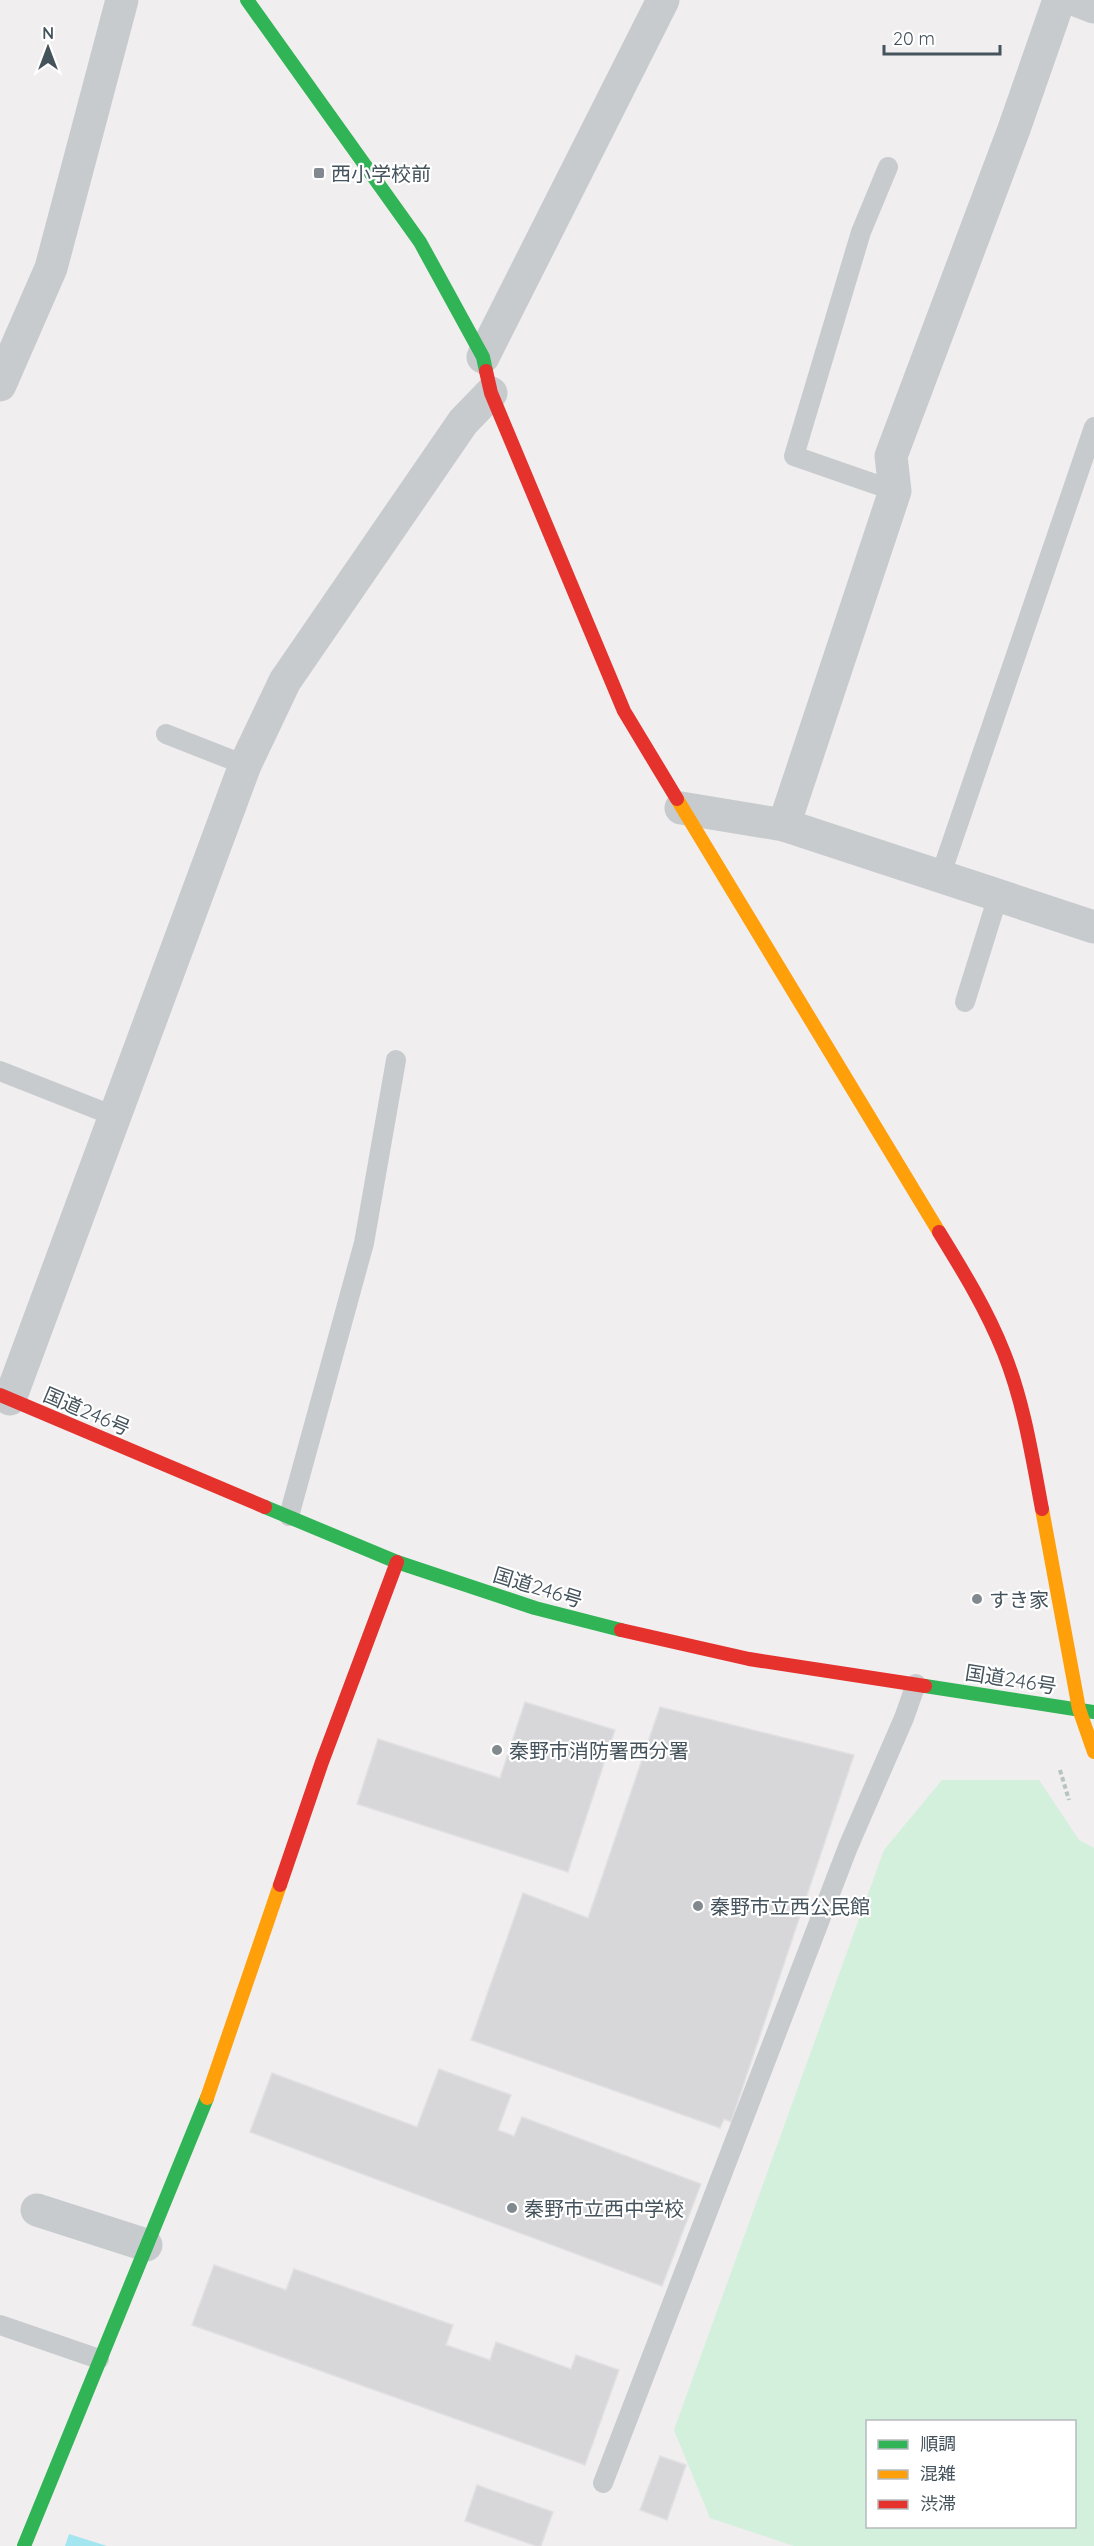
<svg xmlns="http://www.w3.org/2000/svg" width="1094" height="2546" viewBox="0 0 1094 2546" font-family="Quicksand,'Noto Sans JP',sans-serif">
<rect width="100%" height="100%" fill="#f0eeef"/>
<path fill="#d2f0db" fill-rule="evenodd" d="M942,1780H1039L1079,1840L1094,1848V2546H794L710,2518L674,2430L884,1850ZM868,2422H1074V2526H868Z"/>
<polygon fill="#a4e6f0" points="69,2534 107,2546 65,2546"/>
<g fill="#d7d7d9" stroke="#e1e0e2" stroke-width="1.5">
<polygon points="525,1702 615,1730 568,1872 357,1804 378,1739 500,1778"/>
<polygon points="660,1707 854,1755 731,2122 724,2119 720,2128 471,2040 523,1893 588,1918"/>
<polygon points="439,2069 511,2095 498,2130 514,2136 522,2117 701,2184 662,2286 250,2132 272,2073 417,2127"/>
<polygon points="214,2265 286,2290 294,2269 453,2325 446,2345 490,2360 496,2342 571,2369 576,2355 619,2370 585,2465 192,2325"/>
<polygon points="660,2456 686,2465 667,2520 640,2510"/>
<polygon points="477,2485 553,2512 541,2546 536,2546 465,2521"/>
</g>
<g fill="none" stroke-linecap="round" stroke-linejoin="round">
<polyline stroke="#b6c4bf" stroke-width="4" stroke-dasharray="4.5 3" stroke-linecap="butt" points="1060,1770 1069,1800"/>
<g stroke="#c8cbce" stroke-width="20">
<polyline points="888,167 861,232 794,456 895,491"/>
<polyline points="166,734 245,765"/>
<polyline points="940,877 1094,427"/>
<polyline points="965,1002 998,896"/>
<polyline points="0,1071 114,1116"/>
<polyline points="289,1516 364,1243 396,1060"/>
<polyline points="0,2325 99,2359"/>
<polyline points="603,2483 848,1847 904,1718 916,1684"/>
</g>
<g stroke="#c8cbce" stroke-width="33">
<polyline points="1076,0 1094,7"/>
<polyline points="483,357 663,0"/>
<polyline points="0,385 51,268 122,0"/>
<polyline points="681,808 784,825 1094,927"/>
<polyline points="784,825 895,491 891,456 1014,129 1059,0"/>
<polyline points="10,1399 245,765 285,681 463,422 491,393"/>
<polyline points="37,2210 146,2245"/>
</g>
<g stroke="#30b455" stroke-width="14">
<polyline points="247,0 420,242 483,357 486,371"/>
<polyline points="265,1507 397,1562 535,1608 621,1630"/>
<polyline points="925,1686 1094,1712"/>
<polyline points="24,2546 207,2098"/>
</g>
<g stroke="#ff9f0a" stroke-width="14">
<polyline points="677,799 939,1232"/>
<polyline points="1042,1509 1079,1709 1094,1752"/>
<polyline points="207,2098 280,1885"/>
</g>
<g stroke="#e5322d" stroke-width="14">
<polyline points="486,371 491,393 624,711 677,799"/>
<path d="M939,1232C963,1271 987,1310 1004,1353C1024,1403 1032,1456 1042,1509"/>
<polyline points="0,1395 265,1507"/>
<polyline points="621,1630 749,1659 925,1686"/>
<polyline points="280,1885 322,1762 397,1562"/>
</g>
</g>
<g fill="#81898f" stroke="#fff" stroke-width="2">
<rect x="313" y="167" width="12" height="12" rx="3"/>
<circle cx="977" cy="1599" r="6"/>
<circle cx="497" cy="1750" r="6"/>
<circle cx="698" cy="1906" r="6"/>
<circle cx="512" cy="2208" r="6"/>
</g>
<g text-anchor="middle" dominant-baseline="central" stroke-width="4.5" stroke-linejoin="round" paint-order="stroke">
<g font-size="20" fill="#45535c" stroke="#fff" text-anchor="start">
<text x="331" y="173">西小学校前</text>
<text x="989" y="1599">すき家</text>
<text x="509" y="1750">秦野市消防署西分署</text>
<text x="710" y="1906">秦野市立西公民館</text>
<text x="524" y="2208">秦野市立西中学校</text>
</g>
<g font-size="20" fill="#45535c" stroke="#fff">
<text transform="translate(87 1411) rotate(23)">国道246号</text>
<text transform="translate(538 1587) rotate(17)">国道246号</text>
<text transform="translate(1011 1679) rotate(9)">国道246号</text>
</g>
</g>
<rect x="866" y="2420" width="210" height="108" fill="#ffffff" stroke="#b5babe" stroke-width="1.5"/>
<rect x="878" y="2440" width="30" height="9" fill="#30b455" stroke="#b5babe" stroke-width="1.5"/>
<text x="920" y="2450" font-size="18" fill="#45535c">順調</text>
<rect x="878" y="2470" width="30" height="9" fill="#ff9f0a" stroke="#b5babe" stroke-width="1.5"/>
<text x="920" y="2480" font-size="18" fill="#45535c">混雑</text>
<rect x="878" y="2500" width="30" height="9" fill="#e5322d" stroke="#b5babe" stroke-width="1.5"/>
<text x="920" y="2510" font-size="18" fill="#45535c">渋滞</text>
<g transform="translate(48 48)" stroke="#ffffff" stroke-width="4.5" paint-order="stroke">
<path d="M0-4.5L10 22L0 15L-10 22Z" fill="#45535c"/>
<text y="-9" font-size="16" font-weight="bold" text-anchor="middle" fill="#45535c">N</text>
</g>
<path d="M884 45v9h116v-9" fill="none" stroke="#45535c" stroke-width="3"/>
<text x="893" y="45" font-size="18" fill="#45535c" stroke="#ffffff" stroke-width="4.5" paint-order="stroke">20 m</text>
</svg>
